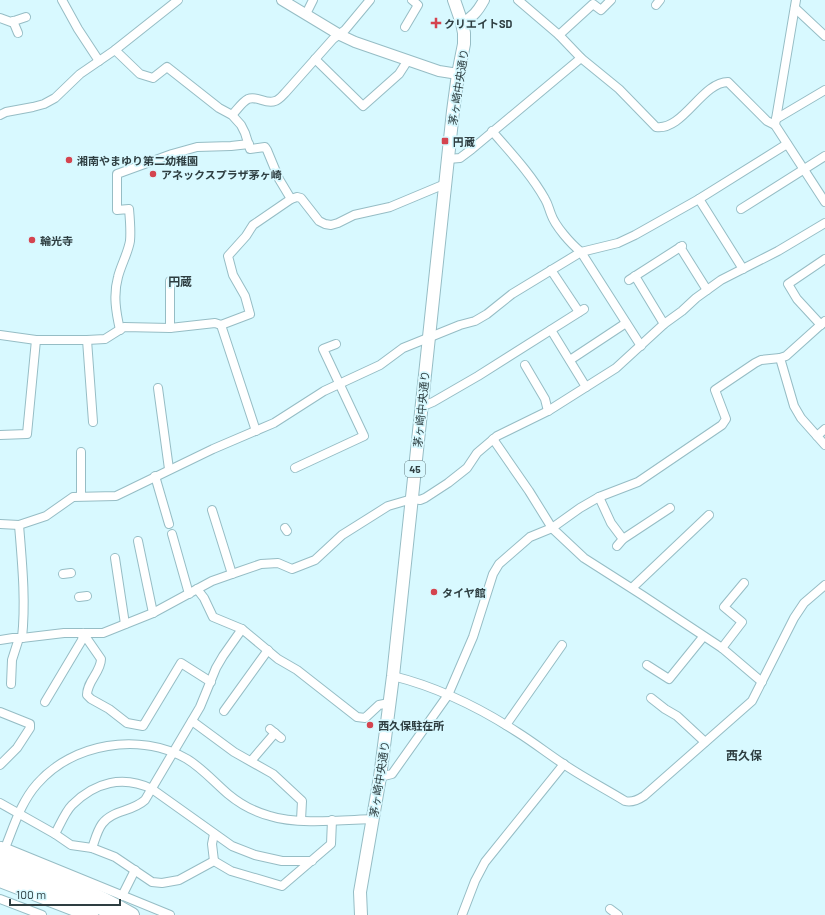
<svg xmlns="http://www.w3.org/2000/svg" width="825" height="915" viewBox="0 0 825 915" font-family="Barlow,'Noto Sans JP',sans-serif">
<rect width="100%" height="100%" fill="#d8f9ff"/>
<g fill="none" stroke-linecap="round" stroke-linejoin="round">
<g stroke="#96bdc5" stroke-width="10">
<g id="minor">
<polyline points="62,0 78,29 99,61"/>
<path d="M518,0L559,35L581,58L619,89L656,127C683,131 702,82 728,82L767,121L775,125"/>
<polyline points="796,0 775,125 825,202"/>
<polyline points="656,5 660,0"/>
<polyline points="795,8 825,36"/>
<polyline points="306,14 313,0"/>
<polyline points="0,18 11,22 26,17"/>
<polyline points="13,21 18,33"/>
<polyline points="405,27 418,5 412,0"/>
<polyline points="559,35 593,4 601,10 611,0"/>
<polyline points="115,50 140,74 153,78 167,67 219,108 232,115 241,125 245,133 250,149 265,147 267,150 279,179 291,199"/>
<polyline points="315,59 363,106 399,74 408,60"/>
<polyline points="0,115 6,112 33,107 44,104 55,98 80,74 115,50 178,0"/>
<path d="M232,115C237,110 242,102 248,99C257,95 266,105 275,101C279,100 282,96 285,93L333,39L345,30L370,0"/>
<polyline points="776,119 825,90"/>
<path d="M492,131C511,153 531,174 545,199C548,204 549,209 551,214C555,226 571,244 581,252L641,346"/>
<polyline points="448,159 460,158 472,149 581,58"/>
<polyline points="699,199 743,269"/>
<polyline points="741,209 825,156"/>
<polyline points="680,247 707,290"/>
<polyline points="551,270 579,312"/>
<polyline points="635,276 664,324"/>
<polyline points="629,280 682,246"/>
<polyline points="825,321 786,356 780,358 794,406 801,418 825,445"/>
<polyline points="221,325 256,431"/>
<polyline points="821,325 797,299 788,284 825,259"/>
<polyline points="170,328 170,281"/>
<path d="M120,330C116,312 113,295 118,277C121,265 128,253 130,241C131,230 130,220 129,209L117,210V174L172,154L197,147L231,146L249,144"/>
<polyline points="551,330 586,387"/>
<polyline points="0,335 36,340 87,340 105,339 124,327 170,328 215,323 221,325 250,314 245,296 233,275 228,256 246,236 253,225 291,199 297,197 301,198 319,221 325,224 331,225 338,223 354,215 390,207 445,184"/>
<polyline points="87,340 93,422"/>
<polyline points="570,360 626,323"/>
<polyline points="525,365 545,399 548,411"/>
<polyline points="158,388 169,469"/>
<polyline points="421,407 433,402 478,376 584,309"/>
<polyline points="0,435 27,434 36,340"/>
<polyline points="817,436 825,429"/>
<polyline points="493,439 529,491 552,528 584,558 642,595 722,648 762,682"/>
<polyline points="81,452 81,496"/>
<polyline points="295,468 364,436 323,349 336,344"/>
<polyline points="155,476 169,524"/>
<polyline points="599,497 611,523 623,539"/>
<polyline points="212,510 232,574"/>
<polyline points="0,524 19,525 46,516 73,497 116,496 213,449 274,423 324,391 380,365 403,348 460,325 475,321 487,314 512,294 581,252 618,243 635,235 699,199 787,144"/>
<path d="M19,525C22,562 26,601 22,638"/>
<polyline points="285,528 287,531"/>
<polyline points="172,534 189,594"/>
<polyline points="138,541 153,613"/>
<polyline points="617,546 623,539 670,508"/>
<polyline points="115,558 125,624"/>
<polyline points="63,574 71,573"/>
<polyline points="632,588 709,515"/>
<polyline points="197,589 204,598 213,617 242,629 278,659 297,670 357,717 365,718 379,705 389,703"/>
<polyline points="79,597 87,596"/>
<path d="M83,633L101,659C101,672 87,681 87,695L91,699L109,709L127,723L143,726L181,663L211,682"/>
<polyline points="0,640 13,638 22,638 64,633 103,633 153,613 212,581 232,574 261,564 278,563 292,569 315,560 342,535 388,506 412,499 420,500 425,498 448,483 467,468 477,453 497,436 548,411 616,368 664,324 682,311 696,298 721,280 778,251 825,223"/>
<polyline points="722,648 742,622 724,607 744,583"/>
<polyline points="647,665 669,679 703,637"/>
<path d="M393,676C437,687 480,708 517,732C533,742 547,753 562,763C582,777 604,788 625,801C632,803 638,800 644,796L752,701L794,618L804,603L825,585"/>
<polyline points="11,684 12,660 19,638"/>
<polyline points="651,698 665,709 677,716 705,742"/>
<polyline points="45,702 82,640 83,633"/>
<polyline points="224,711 268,650"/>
<polyline points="0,712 30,724 30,728 17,748 0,765"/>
<polyline points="192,721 234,752 273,774 302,801 301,820"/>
<polyline points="506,725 562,645"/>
<polyline points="270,729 281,738"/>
<polyline points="251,761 275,733"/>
<polyline points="380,777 392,774 448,695 473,637 493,574 499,564 530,537 552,528 580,508 599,497 638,482 722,425 726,419 715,390 755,363 761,360 780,358"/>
<polyline points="0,803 55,834 71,845 92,848 115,857 152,882 162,883 179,880 214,861 231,871 282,886 331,844 332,820"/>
<path d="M55,834C60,825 65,812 72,805C95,782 123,775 152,789L232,846L255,855L282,861H312"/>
<polyline points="214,834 212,844 214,861"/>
<polyline points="1,846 170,915"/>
<path d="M5,848C14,826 21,802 37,784C73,743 139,732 187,759C202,768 214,782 228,794C240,804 255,812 270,816C297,825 344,820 373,819"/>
<path d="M92,848C95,840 97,831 102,824C112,810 132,812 145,800L200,707L216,668L223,656L242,629"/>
<polyline points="122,896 135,870"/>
<polyline points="0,899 42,915"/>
<polyline points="610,909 618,915"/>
<polyline points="462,915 475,881 485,862 564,764"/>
</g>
</g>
<g stroke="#96bdc5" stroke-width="12">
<g id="tertiary">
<polyline points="282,0 340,35 355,42 439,71 458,74"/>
<path d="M462,23C473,17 478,11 484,0"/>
</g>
</g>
<g stroke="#96bdc5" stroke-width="14">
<g id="primary">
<polyline points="89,904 116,915"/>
<polyline points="361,915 360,892 380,777 393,676 453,111 458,74 464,44 464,33 462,23 454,0"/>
</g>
</g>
<g stroke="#96bdc5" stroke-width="16">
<g id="motorway">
<path d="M0,855C45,873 90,891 132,915"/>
<polyline points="0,867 98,906"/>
<polyline points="0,880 91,915"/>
</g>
</g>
<use href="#minor" stroke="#fff" stroke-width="8"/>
<use href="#tertiary" stroke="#fff" stroke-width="10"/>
<use href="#primary" stroke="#fff" stroke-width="12"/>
<use href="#motorway" stroke="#fff" stroke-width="14"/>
</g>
<g fill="#d4444f" stroke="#d8f9ff" stroke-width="1.5">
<path d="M434 17h4v4h4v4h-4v4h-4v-4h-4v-4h4z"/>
<rect x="441" y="137" width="8" height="8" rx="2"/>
<circle cx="69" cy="160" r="4"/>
<circle cx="153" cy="174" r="4"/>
<circle cx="32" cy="240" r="4"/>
<circle cx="434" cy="592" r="4"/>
<circle cx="370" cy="725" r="4"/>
</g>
<g text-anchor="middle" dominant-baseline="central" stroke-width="3.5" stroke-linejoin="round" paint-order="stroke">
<rect fill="#d8f9ff" stroke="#61767a" stroke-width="1" x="405" y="461" width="20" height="16" rx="3"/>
<g font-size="10" font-weight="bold" fill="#2e3e41">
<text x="415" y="469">45</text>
</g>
<g font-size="11" font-weight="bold" fill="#2e3e41" stroke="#d8f9ff" text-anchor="start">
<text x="444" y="23">クリエイトSD</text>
<text x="453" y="141">円蔵</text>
<text x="77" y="160">湘南やまゆり第二幼稚園</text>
<text x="161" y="174">アネックスプラザ茅ヶ崎</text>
<text x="40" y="240">輪光寺</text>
<text x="442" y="592">タイヤ館</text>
<text x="378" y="725">西久保駐在所</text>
</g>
<g font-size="11" fill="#2e3e41" stroke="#d8f9ff">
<text transform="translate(458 87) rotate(-81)">茅ヶ崎中央通り</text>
<text transform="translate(421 409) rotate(-84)">茅ヶ崎中央通り</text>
<text transform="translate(379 779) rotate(-81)">茅ヶ崎中央通り</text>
</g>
<g font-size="12" font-weight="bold" fill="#2e3e41" stroke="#d8f9ff">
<text x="180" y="281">円蔵</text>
<text x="744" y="755">西久保</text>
</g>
</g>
<path d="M10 899v6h110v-6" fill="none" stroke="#2e3e41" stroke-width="2"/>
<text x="16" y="899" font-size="12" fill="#2e3e41" stroke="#d8f9ff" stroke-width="3" paint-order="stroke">100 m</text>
</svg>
